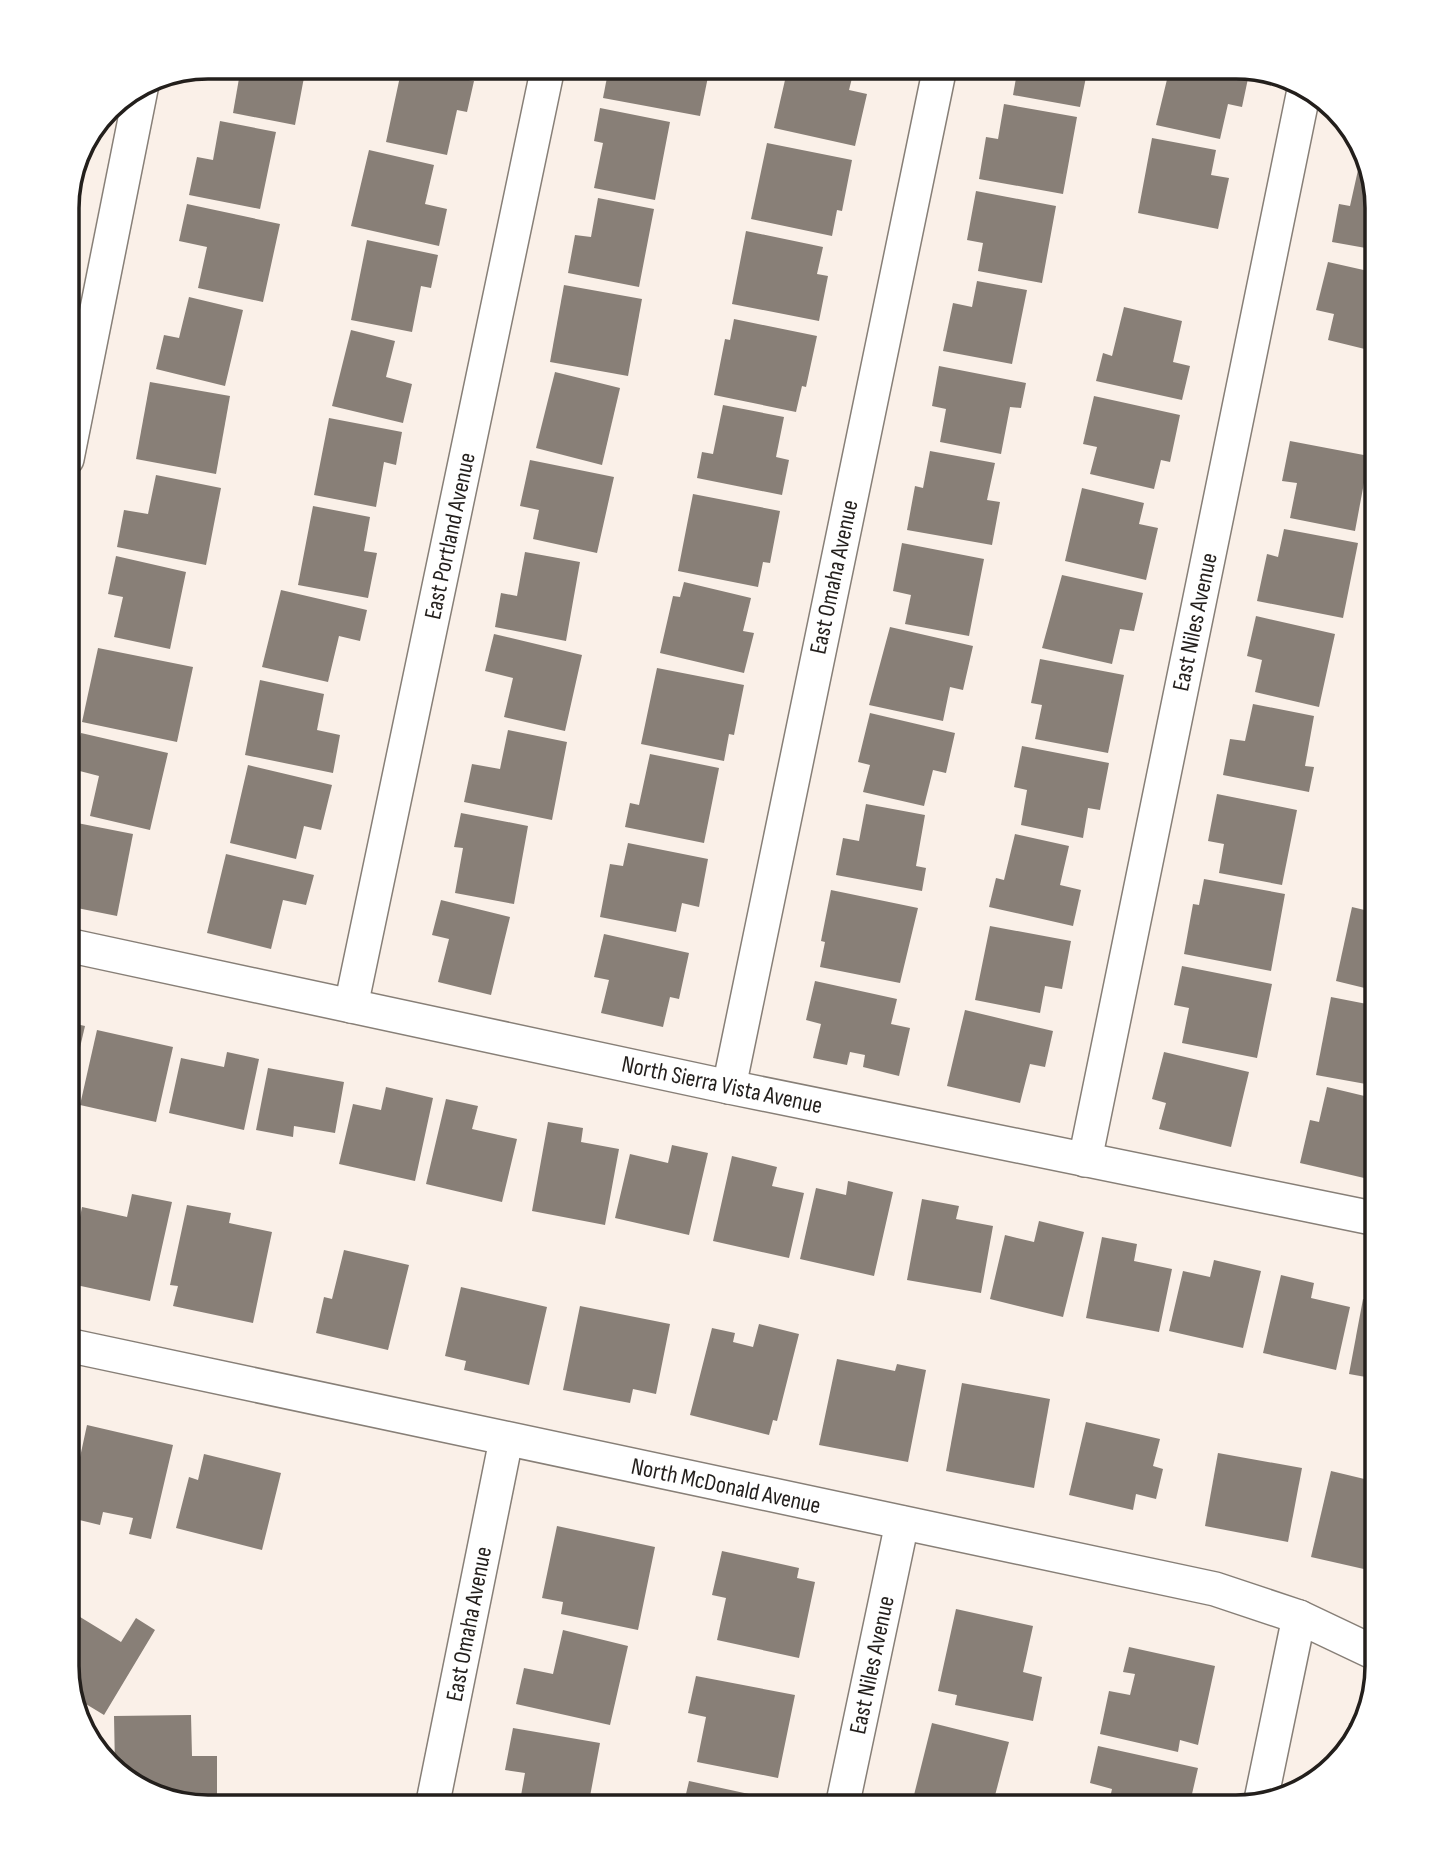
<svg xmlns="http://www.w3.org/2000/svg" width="1444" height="1874" viewBox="0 0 1444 1874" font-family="'Sofia Sans Condensed',sans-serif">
<rect width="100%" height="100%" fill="#faf0e8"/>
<g fill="#887f77">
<polygon points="241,67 306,67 295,125 233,113"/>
<polygon points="402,67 474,81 467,112 457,110 447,155 386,142"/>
<polygon points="609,67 710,67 700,116 603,98"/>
<polygon points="788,67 839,67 854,70 849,90 867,94 855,146 774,128"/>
<polygon points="1018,67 1088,67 1080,107 1013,95"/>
<polygon points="1170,67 1250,69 1242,107 1228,104 1220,139 1156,125"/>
<polygon points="1004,104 1077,117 1063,194 979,179 986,137 998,139"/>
<polygon points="600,108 670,122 655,200 594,188 603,143 594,141"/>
<polygon points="220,121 276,132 260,209 189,195 197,157 213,160"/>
<polygon points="1152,138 1216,150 1211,175 1229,178 1218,229 1138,213"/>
<polygon points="767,143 852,160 842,211 837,210 832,236 751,219"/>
<polygon points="369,150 434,165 425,204 447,209 439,246 351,226"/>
<polygon points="1358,170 1367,172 1378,207 1377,250 1332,242 1339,204 1350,206"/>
<polygon points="976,191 1056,206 1042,283 978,271 983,243 967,240"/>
<polygon points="598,198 654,209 639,287 568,273 575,235 591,237"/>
<polygon points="187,204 280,224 263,302 198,288 207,247 179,241"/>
<polygon points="746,231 823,247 817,274 828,276 819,321 732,304"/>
<polygon points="367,240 438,255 431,288 421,286 412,332 351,320"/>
<polygon points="1328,262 1377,273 1377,352 1328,340 1334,314 1316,310"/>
<polygon points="977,281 1027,290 1012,364 943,351 953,303 972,307"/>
<polygon points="564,285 642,299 628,376 550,362"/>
<polygon points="189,297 243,310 225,386 156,369 164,335 179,338"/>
<polygon points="1124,307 1182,321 1173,362 1190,366 1182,400 1096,381 1103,353 1112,356"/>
<polygon points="734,319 817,336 806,387 802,386 796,412 714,395 725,339 730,340"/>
<polygon points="351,330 395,341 386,377 412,384 403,423 332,406"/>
<polygon points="939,366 1026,383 1021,408 1010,407 1001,454 940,442 946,409 932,406"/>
<polygon points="555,372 620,388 602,465 536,448"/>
<polygon points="150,382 230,396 216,474 136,459"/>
<polygon points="1094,396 1180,415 1170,462 1161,460 1154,489 1090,474 1097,447 1083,444"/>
<polygon points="723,405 784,417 776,457 789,460 782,495 697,478 702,452 713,454"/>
<polygon points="329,418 402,432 396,465 384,462 376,507 314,495"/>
<polygon points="1290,441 1369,456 1355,531 1290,518 1297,483 1282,481"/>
<polygon points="930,451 995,463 987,500 1000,502 992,545 907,530 915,486 923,488"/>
<polygon points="530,460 614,477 597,553 533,539 539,510 520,506"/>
<polygon points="156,475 221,488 206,565 117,547 124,510 148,514"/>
<polygon points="1082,488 1144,503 1139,524 1158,528 1146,580 1065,561"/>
<polygon points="693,494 780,511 770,563 763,562 758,587 678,571"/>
<polygon points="313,506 370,517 364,551 377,553 368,598 298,585"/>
<polygon points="1284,529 1358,543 1343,618 1257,601 1267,554 1278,557"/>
<polygon points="902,543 984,559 969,636 905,624 911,595 893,591"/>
<polygon points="525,552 580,562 566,641 495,627 501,593 517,596"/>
<polygon points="116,556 186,572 170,649 114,637 123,597 108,594"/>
<polygon points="1062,575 1143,593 1134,631 1120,629 1112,664 1042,648"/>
<polygon points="684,582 751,598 743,631 754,633 744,673 660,653 673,596 680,597"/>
<polygon points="281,590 367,610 360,641 339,636 328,682 262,667"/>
<polygon points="1256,616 1335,634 1319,707 1255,692 1262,660 1247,656"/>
<polygon points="890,627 973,646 963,690 950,687 943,721 869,705"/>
<polygon points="494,634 582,655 565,731 504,717 513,678 485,671"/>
<polygon points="98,648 193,667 177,742 82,722"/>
<polygon points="1040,659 1124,675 1108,753 1035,739 1042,705 1031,703"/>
<polygon points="657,668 744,685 734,735 729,734 724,761 641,744"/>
<polygon points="260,680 324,694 317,730 340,735 333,773 245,755"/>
<polygon points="1253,704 1314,716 1305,766 1314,767 1309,792 1223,775 1230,739 1245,741"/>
<polygon points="870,713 955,733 946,773 933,770 924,806 863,792 870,765 858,762"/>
<polygon points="508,730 567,742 552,820 464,802 472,764 500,769"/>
<polygon points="81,733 168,753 150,830 90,816 99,776 72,769"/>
<polygon points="1022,746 1109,763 1100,810 1088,808 1083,838 1021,825 1027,790 1014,787"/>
<polygon points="650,754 719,768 704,843 625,827 630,803 639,805"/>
<polygon points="248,765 332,785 321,830 304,826 296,859 230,843"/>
<polygon points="1217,794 1297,810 1282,885 1219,873 1224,844 1208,841"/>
<polygon points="866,804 925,815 916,866 926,868 922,891 836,875 843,838 859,841"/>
<polygon points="461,813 528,826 514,904 455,893 463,848 454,847"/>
<polygon points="67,821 133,834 117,916 67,906"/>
<polygon points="1015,834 1069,846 1060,885 1081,890 1073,926 989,907 996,878 1004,880"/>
<polygon points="628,843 708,859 699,907 682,903 676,932 600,917 610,864 623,866"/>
<polygon points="226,854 314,875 306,905 283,900 271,949 207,933"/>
<polygon points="1204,879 1285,894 1271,971 1184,954 1193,904 1199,905"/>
<polygon points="831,890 918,908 900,983 820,967 825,942 821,941"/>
<polygon points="441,900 510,917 491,995 438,982 449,939 432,935"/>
<polygon points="1352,907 1377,913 1377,991 1336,981"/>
<polygon points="990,926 1071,941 1062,989 1045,986 1040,1013 975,1000"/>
<polygon points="604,934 689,953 679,999 670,997 663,1027 601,1013 609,980 594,977"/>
<polygon points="1182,966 1272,984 1257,1058 1182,1043 1189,1008 1174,1005"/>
<polygon points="815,981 897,999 891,1024 910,1028 899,1076 863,1067 865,1055 850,1052 847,1065 813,1058 821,1024 806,1020"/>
<polygon points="1331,997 1377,1006 1377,1086 1316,1075"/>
<polygon points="965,1010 1053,1031 1045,1067 1030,1064 1020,1103 947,1086"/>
<polygon points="67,1022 85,1026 68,1099 67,1099"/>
<polygon points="97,1030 173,1047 156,1122 80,1105"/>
<polygon points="227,1052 259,1059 244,1130 169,1113 181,1058 224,1067"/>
<polygon points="1164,1052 1249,1072 1231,1147 1159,1129 1166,1103 1152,1099"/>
<polygon points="268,1068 344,1082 335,1133 294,1126 293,1137 256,1130"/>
<polygon points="386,1087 433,1098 415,1181 339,1164 353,1104 381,1110"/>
<polygon points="1327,1087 1377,1099 1377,1181 1300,1163 1310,1120 1319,1122"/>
<polygon points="446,1099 478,1106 472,1129 517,1139 502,1202 426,1184"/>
<polygon points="548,1122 583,1128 581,1142 619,1149 605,1225 532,1211"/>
<polygon points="672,1145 708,1153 689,1235 615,1218 630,1154 668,1163"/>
<polygon points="732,1156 777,1167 772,1186 804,1193 789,1258 713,1241"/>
<polygon points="848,1181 893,1192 874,1276 800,1259 816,1188 846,1195"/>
<polygon points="132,1194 172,1202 150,1301 67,1283 82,1207 127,1217"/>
<polygon points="922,1199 959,1206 956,1219 993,1226 981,1293 907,1280"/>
<polygon points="187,1205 231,1213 229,1223 272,1232 253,1323 173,1306 178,1286 170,1285"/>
<polygon points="1039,1221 1084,1232 1063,1317 990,1299 1005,1235 1034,1242"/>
<polygon points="1102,1237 1137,1244 1134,1261 1172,1269 1159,1332 1086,1318"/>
<polygon points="344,1250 409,1265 388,1350 316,1333 324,1297 332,1299"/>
<polygon points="1214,1260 1261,1271 1243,1348 1169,1331 1183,1271 1210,1277"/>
<polygon points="1281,1275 1314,1283 1311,1298 1350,1307 1336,1370 1263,1353"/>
<polygon points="461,1287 547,1307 529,1385 464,1370 466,1361 445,1356"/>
<polygon points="1363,1299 1377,1302 1377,1379 1349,1374"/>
<polygon points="580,1306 670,1324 656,1394 633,1389 630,1403 563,1390"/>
<polygon points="759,1324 799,1334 777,1421 773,1420 769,1435 690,1415 712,1328 735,1333 733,1342 753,1347"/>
<polygon points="837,1359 895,1371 897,1364 926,1370 908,1462 819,1445"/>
<polygon points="962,1383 1050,1399 1034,1488 946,1471"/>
<polygon points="1086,1422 1160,1439 1153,1466 1163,1469 1156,1499 1136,1494 1133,1510 1069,1495"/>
<polygon points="87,1425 173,1445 151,1539 129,1534 133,1518 103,1512 100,1525 67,1517"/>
<polygon points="1218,1453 1302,1468 1288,1542 1205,1526"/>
<polygon points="204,1454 281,1473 262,1550 176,1528 189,1477 198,1480"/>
<polygon points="1331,1471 1377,1482 1377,1572 1311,1557"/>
<polygon points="557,1526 655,1547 638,1630 561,1614 563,1602 542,1598"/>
<polygon points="722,1551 799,1568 797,1578 815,1582 799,1658 717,1640 726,1598 712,1595"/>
<polygon points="67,1609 121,1642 136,1618 155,1630 104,1715 76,1698 66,1667"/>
<polygon points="956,1609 1033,1626 1023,1672 1042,1677 1033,1721 955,1705 957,1695 938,1691"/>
<polygon points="563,1630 628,1646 610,1725 516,1704 524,1668 553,1674"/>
<polygon points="1129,1647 1215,1666 1198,1745 1180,1740 1178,1752 1100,1734 1109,1691 1130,1695 1135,1674 1123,1672"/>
<polygon points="696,1676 795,1695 778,1778 697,1762 706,1717 688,1713"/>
<polygon points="191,1715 192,1756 217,1756 217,1800 183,1801 137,1789 115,1768 114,1716"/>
<polygon points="932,1723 1009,1742 992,1807 911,1807"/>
<polygon points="1349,1723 1362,1726 1359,1737 1342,1755"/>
<polygon points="513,1728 600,1743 588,1807 519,1807 525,1773 505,1770"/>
<polygon points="1098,1746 1198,1768 1189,1807 1108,1807 1112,1789 1090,1783"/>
<polygon points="689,1781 772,1799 770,1807 683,1807"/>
</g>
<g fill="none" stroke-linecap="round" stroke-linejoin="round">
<g stroke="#877f77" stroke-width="36">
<g id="minor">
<polyline points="67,459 142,84"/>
<polyline points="67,945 729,1087 1377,1219"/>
<polyline points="351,1006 548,67"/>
<polyline points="729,1087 940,67"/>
<polyline points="1085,1160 1305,85"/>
<polyline points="67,1345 1215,1589 1299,1617 1377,1654"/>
<polyline points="1261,1800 1299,1617"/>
<polyline points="432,1807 506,1440"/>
<polyline points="842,1807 902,1523"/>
</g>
</g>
<use href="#minor" stroke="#fff" stroke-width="33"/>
</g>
<g text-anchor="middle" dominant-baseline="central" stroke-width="7" stroke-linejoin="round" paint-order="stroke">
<g font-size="24" fill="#231f1c" stroke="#fff">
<text transform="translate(450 536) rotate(-78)">East Portland Avenue</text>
<text transform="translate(834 577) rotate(-78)">East Omaha Avenue</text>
<text transform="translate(1195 622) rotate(-78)">East Niles Avenue</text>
<text transform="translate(722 1085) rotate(12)">North Sierra Vista Avenue</text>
<text transform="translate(726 1486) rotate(12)">North McDonald Avenue</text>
<text transform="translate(469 1624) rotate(-79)">East Omaha Avenue</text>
<text transform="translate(872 1665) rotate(-78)">East Niles Avenue</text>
</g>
</g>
<path d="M0 0H1444V1874H0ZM208 79H1236A129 129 0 0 1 1365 208V1666A129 129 0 0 1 1236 1795H208A129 129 0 0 1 79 1666V208A129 129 0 0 1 208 79Z" fill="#fff" fill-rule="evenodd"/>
<path fill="none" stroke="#231f1c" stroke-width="3.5" d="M208 79H1236A129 129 0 0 1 1365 208V1666A129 129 0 0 1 1236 1795H208A129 129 0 0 1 79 1666V208A129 129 0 0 1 208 79Z"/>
</svg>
